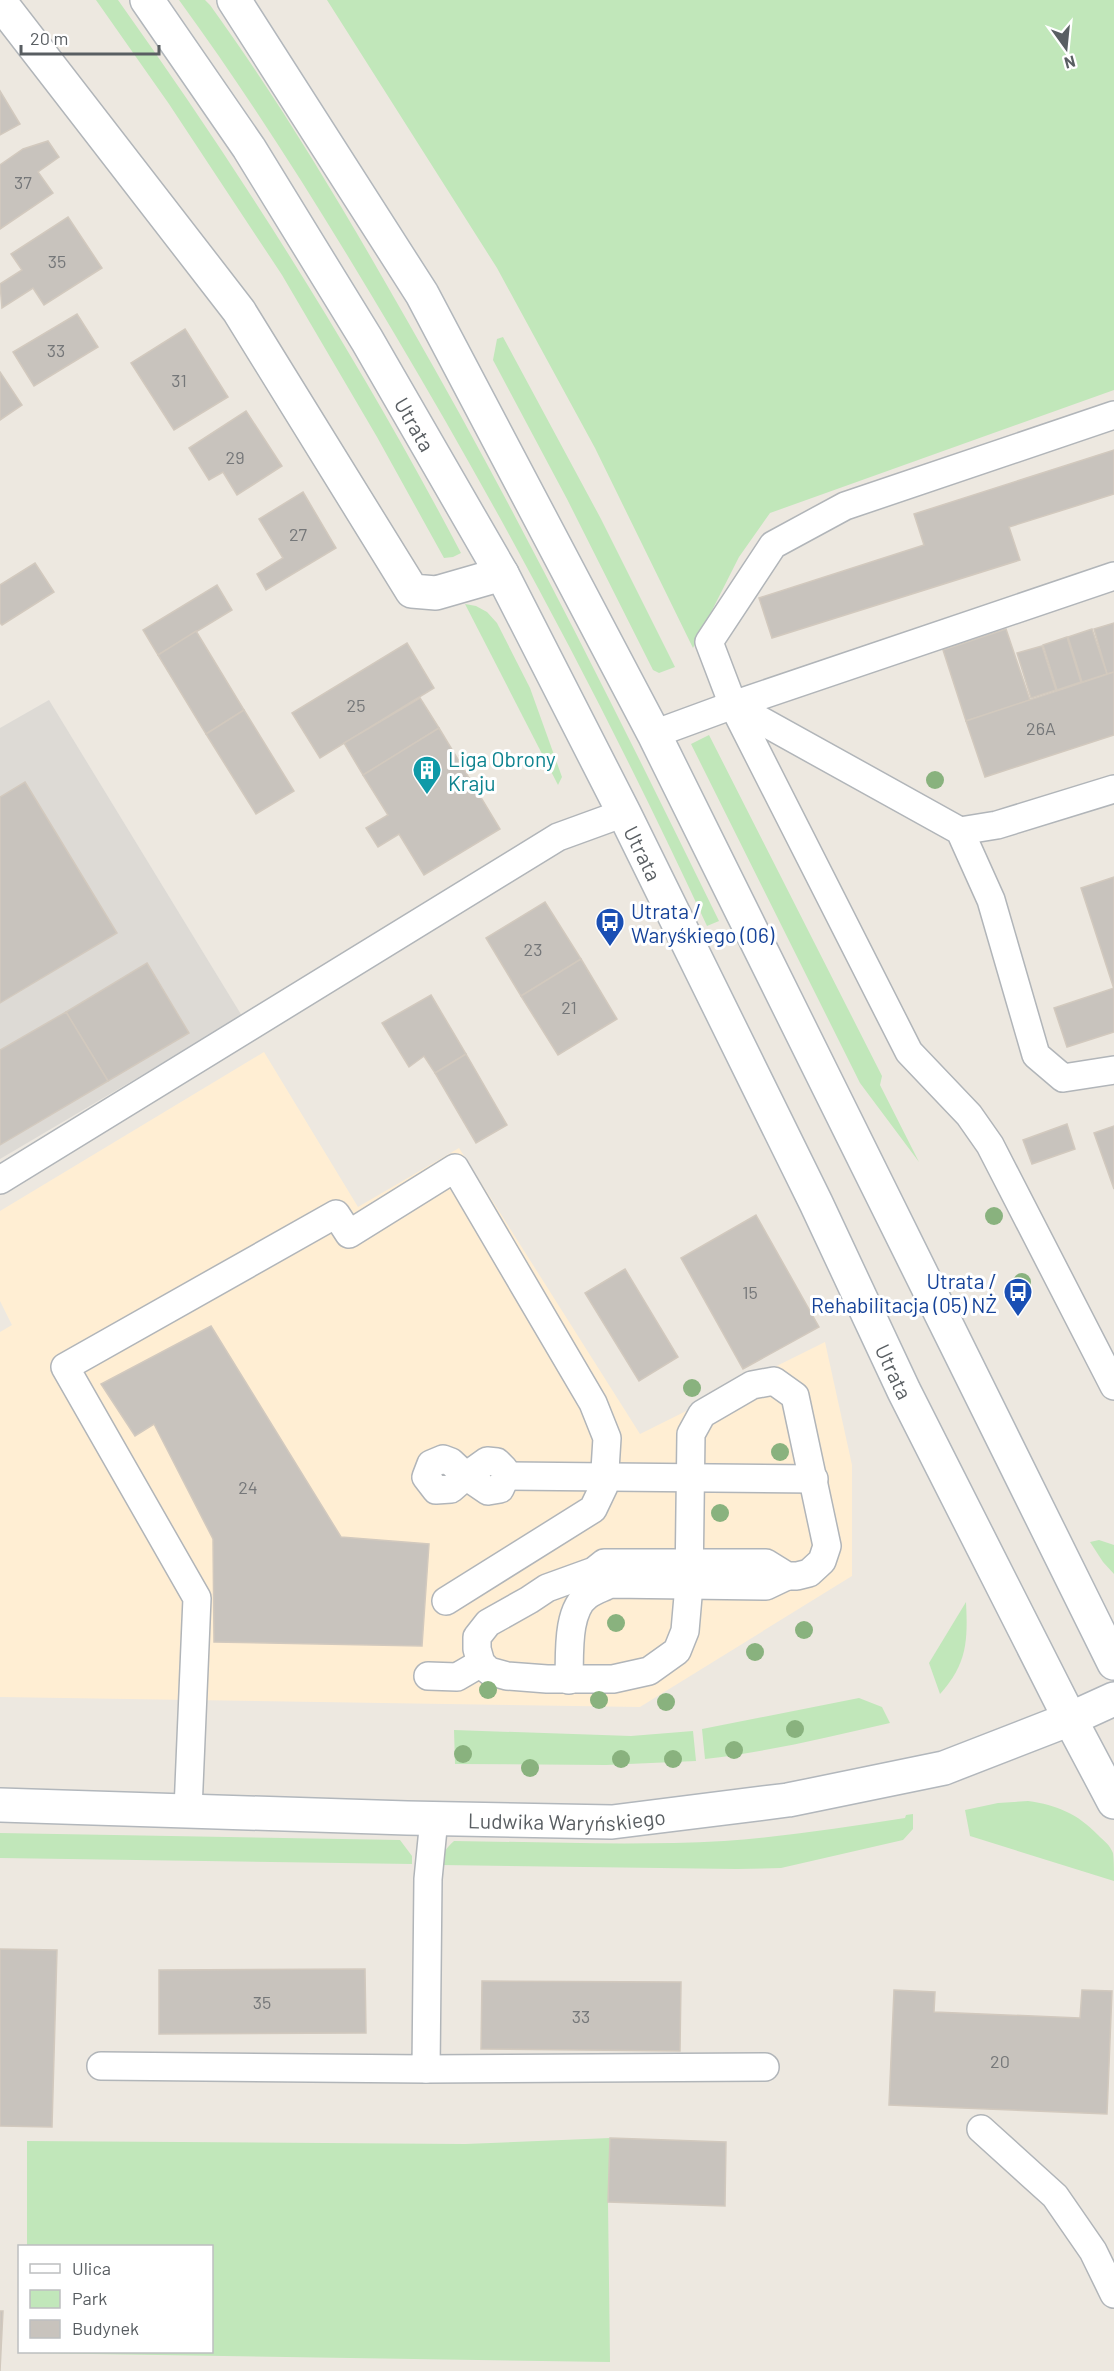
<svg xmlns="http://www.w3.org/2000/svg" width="1114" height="2371" viewBox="0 0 1114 2371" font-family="Barlow,sans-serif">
<rect width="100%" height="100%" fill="#ede8e0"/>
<polygon fill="#ffeed3" points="264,1052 358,1207 459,1148 640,1434 825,1342 852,1465 852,1576 640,1707 0,1697 0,1332 12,1325 0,1301 0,1211"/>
<polygon fill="#dddad5" points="49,700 242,1016 0,1159 0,728"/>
<g fill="#c1e7ba">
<path d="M96,0H118C244,177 360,361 461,553L453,557L444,558L377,437L282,275L169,104Z"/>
<path d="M179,0H205L210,5C283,106 346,213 408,322C520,517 620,719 719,921L707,926C613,723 508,525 394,333C327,220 257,107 179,0Z"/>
<polygon points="327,0 1114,0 1114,390 770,513 739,557 693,648 595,448 497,268"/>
<polygon points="503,337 601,519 675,667 659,673 653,670 567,499 493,360 497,339"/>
<polygon points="465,604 476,606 487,612 497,623 530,688 562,777 558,785"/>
<polygon points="709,735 882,1076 880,1085 919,1162 860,1083 691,744"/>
<polygon points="1099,1540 1114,1545 1114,1574 1103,1562 1090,1542"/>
<path d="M966,1602C968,1641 967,1664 940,1694L929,1663Z"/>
<path d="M859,1698L882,1707L890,1723C829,1737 767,1752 705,1759L702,1729Z"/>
<polygon points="454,1730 631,1736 693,1731 696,1761 606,1765 455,1764"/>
<path d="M1028,1801C1057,1805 1078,1814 1098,1835C1104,1841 1110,1845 1113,1853C1114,1861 1114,1872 1114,1881L970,1836L965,1810L998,1803Z"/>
<path d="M913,1814V1829L903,1840L781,1868L737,1869L441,1865C440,1856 447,1847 454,1841C543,1842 634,1846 724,1841C785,1837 845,1827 905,1818L906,1815Z"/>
<polygon points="0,1833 400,1840 412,1856 412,1864 0,1858"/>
<polygon points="610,2138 608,2202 610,2362 27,2353 212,2352 212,2246 27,2246 27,2141 465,2144"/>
</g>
<g fill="#c8c3bd" stroke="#d2c9be" stroke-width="1.5">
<polygon points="0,91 20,124 0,135"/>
<polygon points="48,141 59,157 38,172 53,193 0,229 0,165 23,149"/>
<polygon points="68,217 102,268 44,305 33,288 2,308 0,284 22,270 11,254"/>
<polygon points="77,314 98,347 34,386 13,352"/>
<polygon points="185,329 228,397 174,430 131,363"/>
<polygon points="0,372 22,405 0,420"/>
<polygon points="246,411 282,466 237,495 223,472 209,480 189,448"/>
<polygon points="1114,450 1114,494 1009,527 1020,560 772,638 759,598 924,545 914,514"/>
<polygon points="303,492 336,548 266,590 257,574 283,558 259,519"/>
<polygon points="35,563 54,592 2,625 0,623 0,585"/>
<polygon points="217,585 232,610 158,655 143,630"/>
<polygon points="1114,623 1114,672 1107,674 1094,629"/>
<polygon points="1006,629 1030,700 966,721 943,650"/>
<polygon points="1092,629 1107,674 1082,682 1068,637"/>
<polygon points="196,631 244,710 206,734 158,655"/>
<polygon points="1067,637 1081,682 1057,690 1043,645"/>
<polygon points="407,643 434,688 320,758 292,713"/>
<polygon points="1042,646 1056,690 1031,698 1017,653"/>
<polygon points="1114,672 1114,735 985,777 966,721"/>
<polygon points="420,698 439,728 363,775 344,743"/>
<polygon points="244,710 294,791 256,814 206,734"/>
<polygon points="439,728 500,829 424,875 399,834 378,847 366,828 388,815 363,775"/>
<polygon points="25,782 117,933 0,1003 0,797"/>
<polygon points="1114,877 1114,989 1081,888"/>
<polygon points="545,902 581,959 521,996 486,938"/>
<polygon points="581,959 617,1019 558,1055 521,996"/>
<polygon points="147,963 189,1033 108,1081 66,1012"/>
<polygon points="1114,988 1114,1032 1067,1047 1054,1008"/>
<polygon points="431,995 466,1054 435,1073 424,1056 409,1067 382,1023"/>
<polygon points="66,1012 108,1081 0,1145 0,1050"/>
<polygon points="466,1054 507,1125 476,1143 435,1073"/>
<polygon points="1067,1124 1075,1149 1032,1164 1023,1140"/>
<polygon points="1114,1126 1114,1189 1094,1133"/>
<polygon points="756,1215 819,1327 743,1369 681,1258"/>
<polygon points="625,1269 678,1357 639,1381 585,1293"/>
<polygon points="211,1326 341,1537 429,1544 422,1646 214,1642 213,1539 154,1424 135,1436 101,1384"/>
<polygon points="0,1949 57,1950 52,2127 0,2126"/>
<polygon points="365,1969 366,2033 159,2034 159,1970"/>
<polygon points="482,1981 681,1982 680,2051 481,2049"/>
<polygon points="894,1990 935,1992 934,2012 1080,2018 1082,1990 1112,1991 1107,2114 889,2105"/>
<polygon points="610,2138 726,2142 725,2206 608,2202"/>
<polygon points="0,2311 3,2311 0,2371"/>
</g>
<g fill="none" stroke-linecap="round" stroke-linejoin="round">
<g stroke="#b1b5b9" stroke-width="30">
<g id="lane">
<polyline points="1114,415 845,506 773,545 709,642 733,705 909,1052 969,1115 990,1145 1114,1386"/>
<polyline points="733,705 960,831 991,900 1036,1055 1063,1078 1114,1070"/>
<polyline points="654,734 733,705 1114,576"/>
<polyline points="960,831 997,825 1114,789"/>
<polyline points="0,1180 558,837 624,813"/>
<polygon points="443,1459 451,1462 466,1476 451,1489 436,1490 426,1477 431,1464"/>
<polygon points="487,1461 497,1462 504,1469 506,1476 500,1489 488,1491 466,1476"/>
<polyline points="506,1476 814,1479"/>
<polyline points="529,1600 488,1623 477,1637 477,1649 481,1663 489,1671 507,1676 547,1679 613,1679 649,1671 677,1651 685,1631 689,1585 691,1434 702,1414 752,1385 774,1381 795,1396 827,1546 822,1561 809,1573 797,1576 787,1576 766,1563 604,1563 594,1571 547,1588 529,1600"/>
<polyline points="428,1676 457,1677 481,1663"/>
<path d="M569,1680C570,1656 566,1610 588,1595C595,1590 603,1588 610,1584L766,1586L787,1576"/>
<polyline points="188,1810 197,1598 65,1367 336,1214 349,1234 455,1168 593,1403 607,1438 604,1486 593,1509 446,1601"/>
<polyline points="101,2066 426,2069 428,1879 434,1819"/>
<polyline points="426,2069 765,2067"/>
<polyline points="981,2129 1055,2196 1093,2251 1114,2294"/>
</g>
</g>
<g stroke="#b1b5b9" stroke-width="36">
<polyline id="street" points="0,2 239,311 412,591 436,593 502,574"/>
</g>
<g stroke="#b2b7bc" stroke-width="36">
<g id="secondary">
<path id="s1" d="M147,0L249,148L367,340L502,574L624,813L816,1203L904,1391L1070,1719L1114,1802"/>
<polyline points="234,0 422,294 654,734 1114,1663"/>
<path id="s2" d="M0,1805L407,1818L612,1822L788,1800L944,1768L1070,1719L1114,1699"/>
</g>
</g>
<use href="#lane" stroke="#fff" stroke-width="27"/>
<use href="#street" stroke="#fff" stroke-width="33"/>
<use href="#secondary" stroke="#fff" stroke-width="33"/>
</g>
<g fill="#89b27e">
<circle cx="935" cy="780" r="9"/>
<circle cx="994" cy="1216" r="9"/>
<circle cx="1022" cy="1282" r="9"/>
<circle cx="692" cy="1388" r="9"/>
<circle cx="780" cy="1452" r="9"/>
<circle cx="720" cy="1513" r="9"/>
<circle cx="616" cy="1623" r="9"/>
<circle cx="804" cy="1630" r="9"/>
<circle cx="755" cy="1652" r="9"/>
<circle cx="488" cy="1690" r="9"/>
<circle cx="599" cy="1700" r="9"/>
<circle cx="666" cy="1702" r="9"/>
<circle cx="795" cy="1729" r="9"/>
<circle cx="734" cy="1750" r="9"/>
<circle cx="463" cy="1754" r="9"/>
<circle cx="621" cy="1759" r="9"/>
<circle cx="673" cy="1759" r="9"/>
<circle cx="530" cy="1768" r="9"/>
</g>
<defs>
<g id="building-pin" transform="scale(1.5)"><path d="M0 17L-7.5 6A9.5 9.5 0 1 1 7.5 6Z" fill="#0f9aa8" stroke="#fff"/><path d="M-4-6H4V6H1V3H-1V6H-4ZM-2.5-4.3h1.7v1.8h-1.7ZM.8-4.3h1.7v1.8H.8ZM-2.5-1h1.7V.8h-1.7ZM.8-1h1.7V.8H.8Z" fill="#fff"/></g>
<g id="bus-pin" transform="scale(1.5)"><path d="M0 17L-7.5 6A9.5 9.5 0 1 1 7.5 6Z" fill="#1a4fb4" stroke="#fff"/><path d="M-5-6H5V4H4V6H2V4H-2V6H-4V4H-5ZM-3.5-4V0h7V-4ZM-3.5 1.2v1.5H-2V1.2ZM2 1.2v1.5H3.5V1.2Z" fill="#fff"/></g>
</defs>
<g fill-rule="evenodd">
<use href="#building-pin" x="427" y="770"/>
<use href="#bus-pin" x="610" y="922"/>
<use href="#bus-pin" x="1018" y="1292"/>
</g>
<g text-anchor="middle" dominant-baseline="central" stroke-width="6" stroke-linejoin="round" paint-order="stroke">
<g font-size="18" fill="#757779">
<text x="23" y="182">37</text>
<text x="57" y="261">35</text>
<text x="56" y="350">33</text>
<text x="179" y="380">31</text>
<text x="235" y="457">29</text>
<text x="298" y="534">27</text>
<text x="356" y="705">25</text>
<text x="1041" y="728">26A</text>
<text x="533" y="949">23</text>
<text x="569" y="1007">21</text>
<text x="750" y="1292">15</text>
<text x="248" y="1487">24</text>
<text x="262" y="2002">35</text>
<text x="581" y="2016">33</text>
<text x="1000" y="2061">20</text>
</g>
<g font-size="21" fill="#595e62" stroke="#fff">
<text stroke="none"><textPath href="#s1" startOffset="502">Utrata</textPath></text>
<text stroke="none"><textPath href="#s1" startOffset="988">Utrata</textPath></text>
<text stroke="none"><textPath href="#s1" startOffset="1564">Utrata</textPath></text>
<text stroke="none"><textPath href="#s2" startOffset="567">Ludwika Waryńskiego</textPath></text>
</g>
<g font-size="21" fill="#0d838f" stroke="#fff" text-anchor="start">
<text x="448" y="758">Liga Obrony<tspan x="448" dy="24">Kraju</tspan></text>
</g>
<g font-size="21" fill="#164399" stroke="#fff" text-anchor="start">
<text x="631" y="910">Utrata /<tspan x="631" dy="24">Waryśkiego (06)</tspan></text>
<text x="997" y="1280" text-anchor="end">Utrata /<tspan x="997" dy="24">Rehabilitacja (05) NŻ</tspan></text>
</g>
</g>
<rect x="18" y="2245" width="195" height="108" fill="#ffffff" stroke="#bdbfc0" stroke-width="1.5"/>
<rect x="30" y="2264" width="30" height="9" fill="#ffffff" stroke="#bdbfc0" stroke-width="1.5"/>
<text x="72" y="2275" font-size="18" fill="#595e62">Ulica</text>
<rect x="30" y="2290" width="30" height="18" fill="#c1e7ba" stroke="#bdbfc0" stroke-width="1.5"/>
<text x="72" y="2305" font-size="18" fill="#595e62">Park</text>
<rect x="30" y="2320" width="30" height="18" fill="#c8c3bd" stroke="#bdbfc0" stroke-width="1.5"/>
<text x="72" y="2335" font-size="18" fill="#595e62">Budynek</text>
<g transform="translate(1066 48) rotate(165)" stroke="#ffffff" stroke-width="4.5" paint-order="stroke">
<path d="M0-4.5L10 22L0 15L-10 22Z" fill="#595e62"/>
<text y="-9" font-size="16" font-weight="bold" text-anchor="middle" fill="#595e62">N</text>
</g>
<path d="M21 45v9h138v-9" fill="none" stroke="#595e62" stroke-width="3"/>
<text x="30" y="45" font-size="18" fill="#595e62" stroke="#ffffff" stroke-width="4.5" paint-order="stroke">20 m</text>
</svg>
